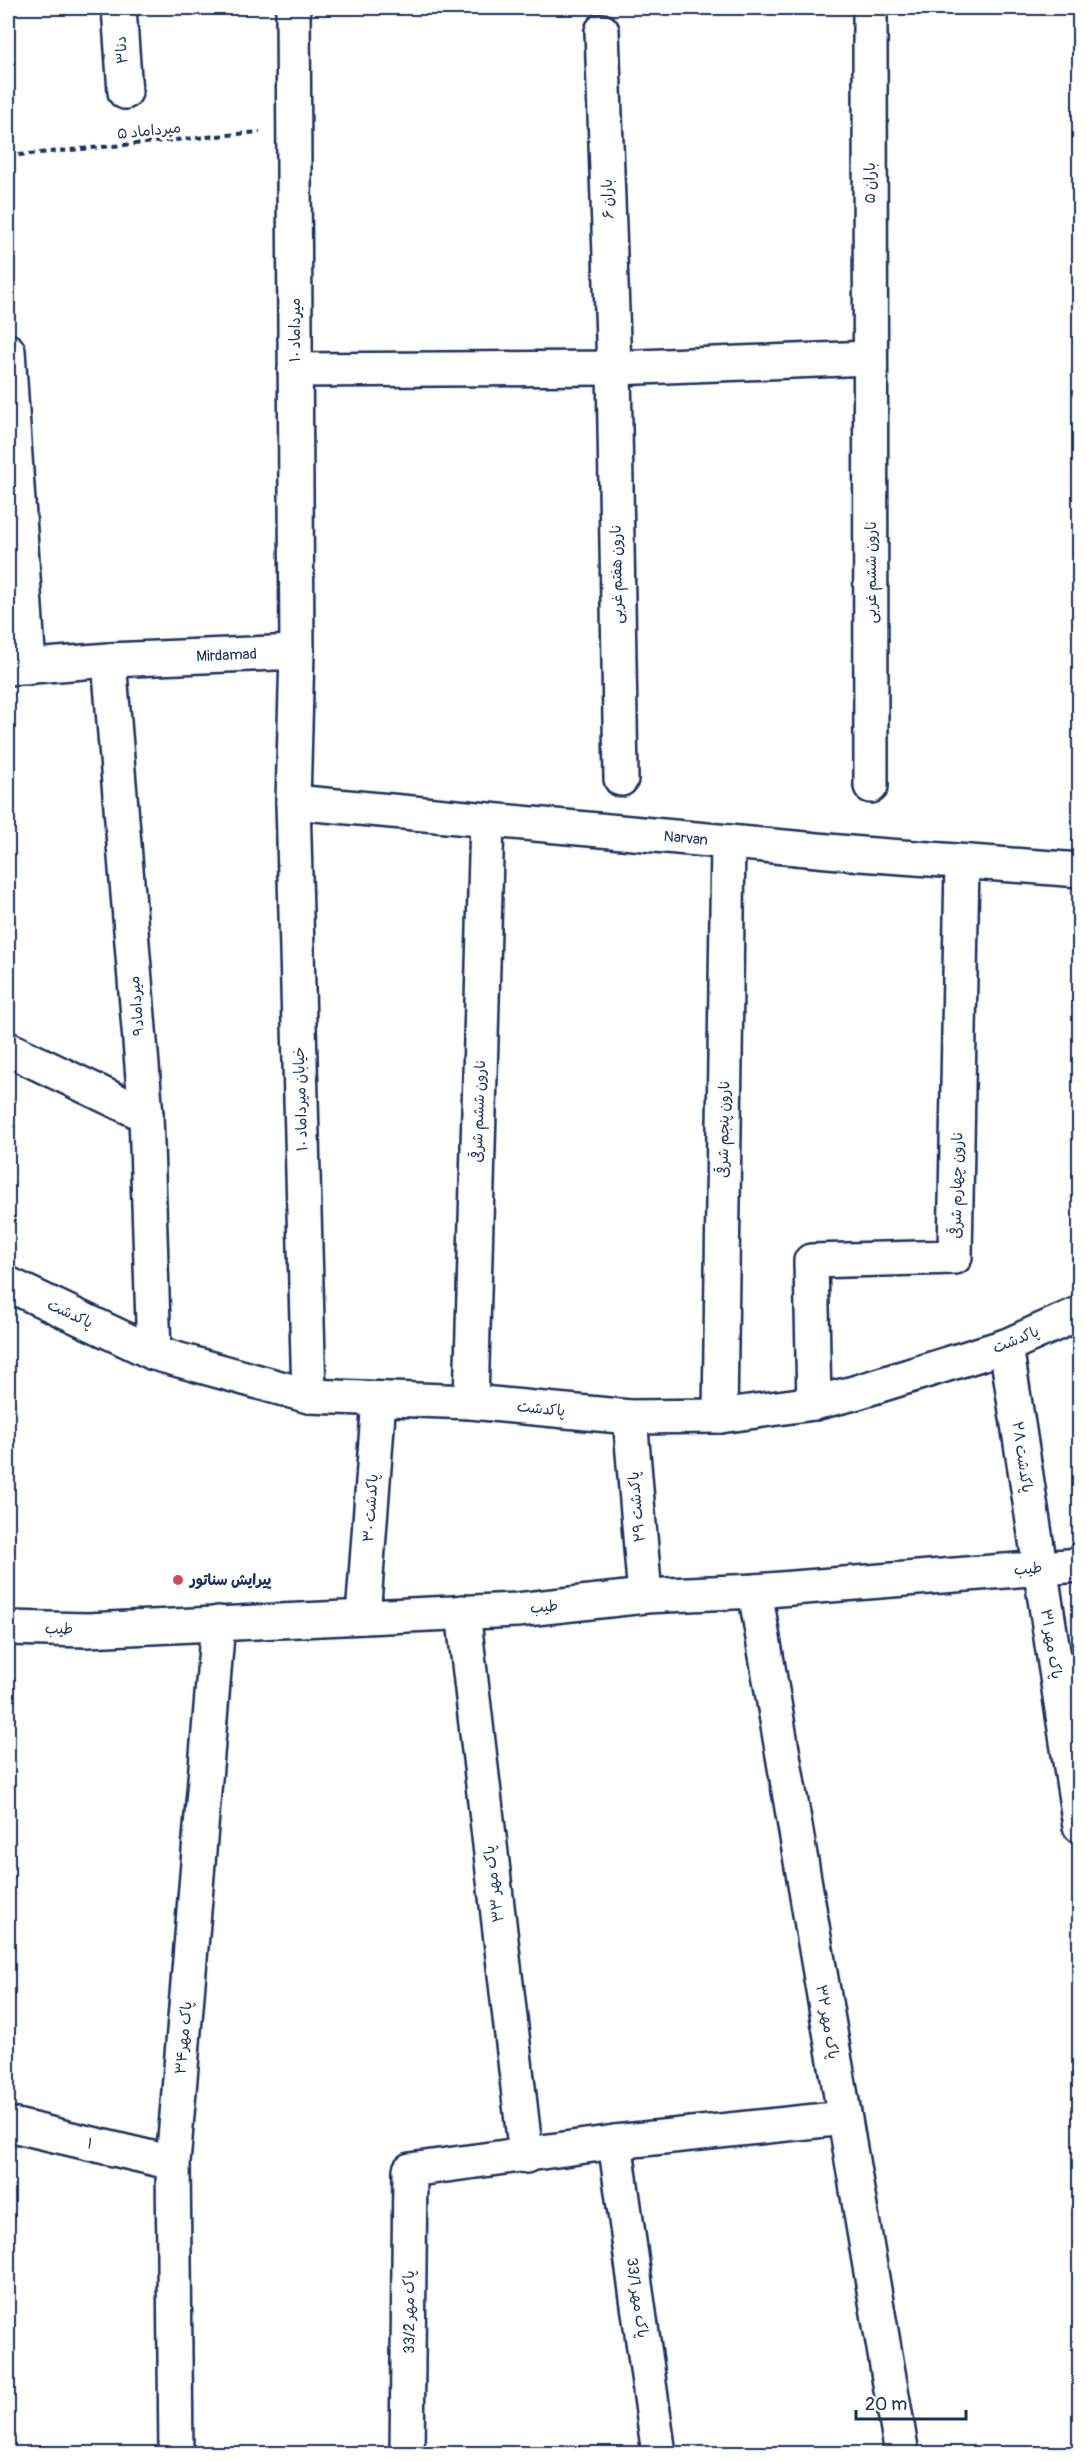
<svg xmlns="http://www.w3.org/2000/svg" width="1087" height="2461" viewBox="0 0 1087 2461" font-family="Pangolin,'Playpen Sans Arabic',sans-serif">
<rect width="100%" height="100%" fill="#fff"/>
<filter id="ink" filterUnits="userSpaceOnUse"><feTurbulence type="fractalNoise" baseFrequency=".0167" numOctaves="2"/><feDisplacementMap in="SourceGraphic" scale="12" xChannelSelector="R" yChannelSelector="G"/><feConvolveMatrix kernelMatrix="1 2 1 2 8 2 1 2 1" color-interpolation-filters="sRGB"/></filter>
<g filter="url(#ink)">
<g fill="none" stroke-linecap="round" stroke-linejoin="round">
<g stroke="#1b2f5e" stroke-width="38">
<g id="minor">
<polyline points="119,8 125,92"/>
<polyline points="293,8 297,652"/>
<polyline points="870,8 871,786"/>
<polyline points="602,31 614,368 621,779"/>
<polyline points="8,351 29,667"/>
<polyline points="295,370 614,368 870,358"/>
<polyline points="109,660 146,1115 154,1353"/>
<polyline points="293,802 309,1396"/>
<polyline points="8,1049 146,1115"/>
<polyline points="8,1284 154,1353 309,1396 471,1402 630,1417 720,1416 814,1403 854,1393 1006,1346 1080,1313"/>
<polyline points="1006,1346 1080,1826"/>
<polyline points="471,1402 487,820"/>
<polyline points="814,1403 811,1261 955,1257 962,862"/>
<polyline points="720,1416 728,842"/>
<polyline points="630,1417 645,1596"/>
<polyline points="755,1591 902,2454"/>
<polyline points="463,1612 526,2156"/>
<polyline points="363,1617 379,1399"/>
<polyline points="8,2124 173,2163"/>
<polyline points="615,2142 659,2454"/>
<polyline points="176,2454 173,2163 218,1623"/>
<polyline points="407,2454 410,2170 615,2142 844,2118"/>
</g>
</g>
<g stroke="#1b2f5e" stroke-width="38">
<g id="tertiary">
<path id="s1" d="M8,668L109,660L297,652L293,802L861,854L1080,870"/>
</g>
</g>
<g stroke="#1b2f5e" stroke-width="38">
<polyline id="secondary" points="8,1628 87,1630 517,1610 645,1596 755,1591 1080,1565"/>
</g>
<polyline stroke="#1b2f5e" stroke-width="4" stroke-dasharray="6 4.5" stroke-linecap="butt" points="8,156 260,132"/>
<use href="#minor" stroke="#fff" stroke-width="33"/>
<use href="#tertiary" stroke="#fff" stroke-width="33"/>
<use href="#secondary" stroke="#fff" stroke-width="33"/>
</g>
</g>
<circle fill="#d1495b" stroke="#fff" stroke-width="2" cx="178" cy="1580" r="6"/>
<g text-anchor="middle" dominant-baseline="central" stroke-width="6" stroke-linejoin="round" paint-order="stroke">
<g font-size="15" fill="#1b2f5e" stroke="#fff">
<text transform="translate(122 50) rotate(-94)">دنا۳</text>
<text transform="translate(149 131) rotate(-6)">میرداماد ۵</text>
<text transform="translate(870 183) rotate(-90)">باران ۵</text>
<text transform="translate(608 199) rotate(-92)">باران ۶</text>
<text transform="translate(295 330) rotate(-90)">میرداماد ۱۰</text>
<text transform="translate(871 572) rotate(-90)">نارون ششم غربی</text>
<text transform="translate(617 574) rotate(-91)">نارون هفتم غربی</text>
<text stroke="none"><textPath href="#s1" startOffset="219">Mirdamad</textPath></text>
<text stroke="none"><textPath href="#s1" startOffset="834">Narvan</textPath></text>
<text transform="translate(137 1006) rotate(-95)">میرداماد۹</text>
<text transform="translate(301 1099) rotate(-92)">۱۰ خیابان میرداماد</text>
<text transform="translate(479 1111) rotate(-88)">نارون ششم شرقی</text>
<text transform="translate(724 1129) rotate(-89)">نارون پنجم شرقی</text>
<text transform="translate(957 1185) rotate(-89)">نارون چهارم شرقی</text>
<text transform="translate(70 1314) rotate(25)">پاکدشت</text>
<text transform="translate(1016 1340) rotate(-22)">پاکدشت</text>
<text transform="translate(541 1409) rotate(6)">پاکدشت</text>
<text transform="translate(1022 1457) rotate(82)">پاکدشت ۲۸</text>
<text transform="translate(637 1507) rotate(-95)">پاکدشت ۲۹</text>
<text transform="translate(371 1508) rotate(-86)">پاکدشت ۳۰</text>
<text transform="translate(1028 1569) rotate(-5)">طیب</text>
<text transform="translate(544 1607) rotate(-6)">طیب</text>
<text transform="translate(59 1629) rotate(1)">طیب</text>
<text transform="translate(1051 1644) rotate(81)">پاک مهر ۳۱</text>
<text transform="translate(494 1884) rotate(-97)">پاک مهر ۳۳</text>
<text transform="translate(827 2022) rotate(80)">پاک مهر ۳۲</text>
<text transform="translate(184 2038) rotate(-85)">پاک مهر۳۴</text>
<text transform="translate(90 2144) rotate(13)">۱</text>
<text transform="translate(637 2298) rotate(82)">پاک مهر 33/1</text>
<text transform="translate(409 2312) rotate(-90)">پاک مهر 33/2</text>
</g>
<g font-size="15" font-weight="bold" fill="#1b2f5e" stroke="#fff" text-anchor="start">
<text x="190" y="1580">پیرایش سناتور</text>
</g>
</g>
<rect width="1087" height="2461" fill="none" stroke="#fff" stroke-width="30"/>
<rect x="15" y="15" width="1057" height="2431" fill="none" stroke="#1b2f5e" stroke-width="2" filter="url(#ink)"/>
<path d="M856 2410v9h110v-9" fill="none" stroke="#1b2f5e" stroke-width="3"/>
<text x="865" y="2410" font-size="18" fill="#1b2f5e" stroke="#ffffff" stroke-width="4.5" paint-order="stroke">20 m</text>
</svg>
